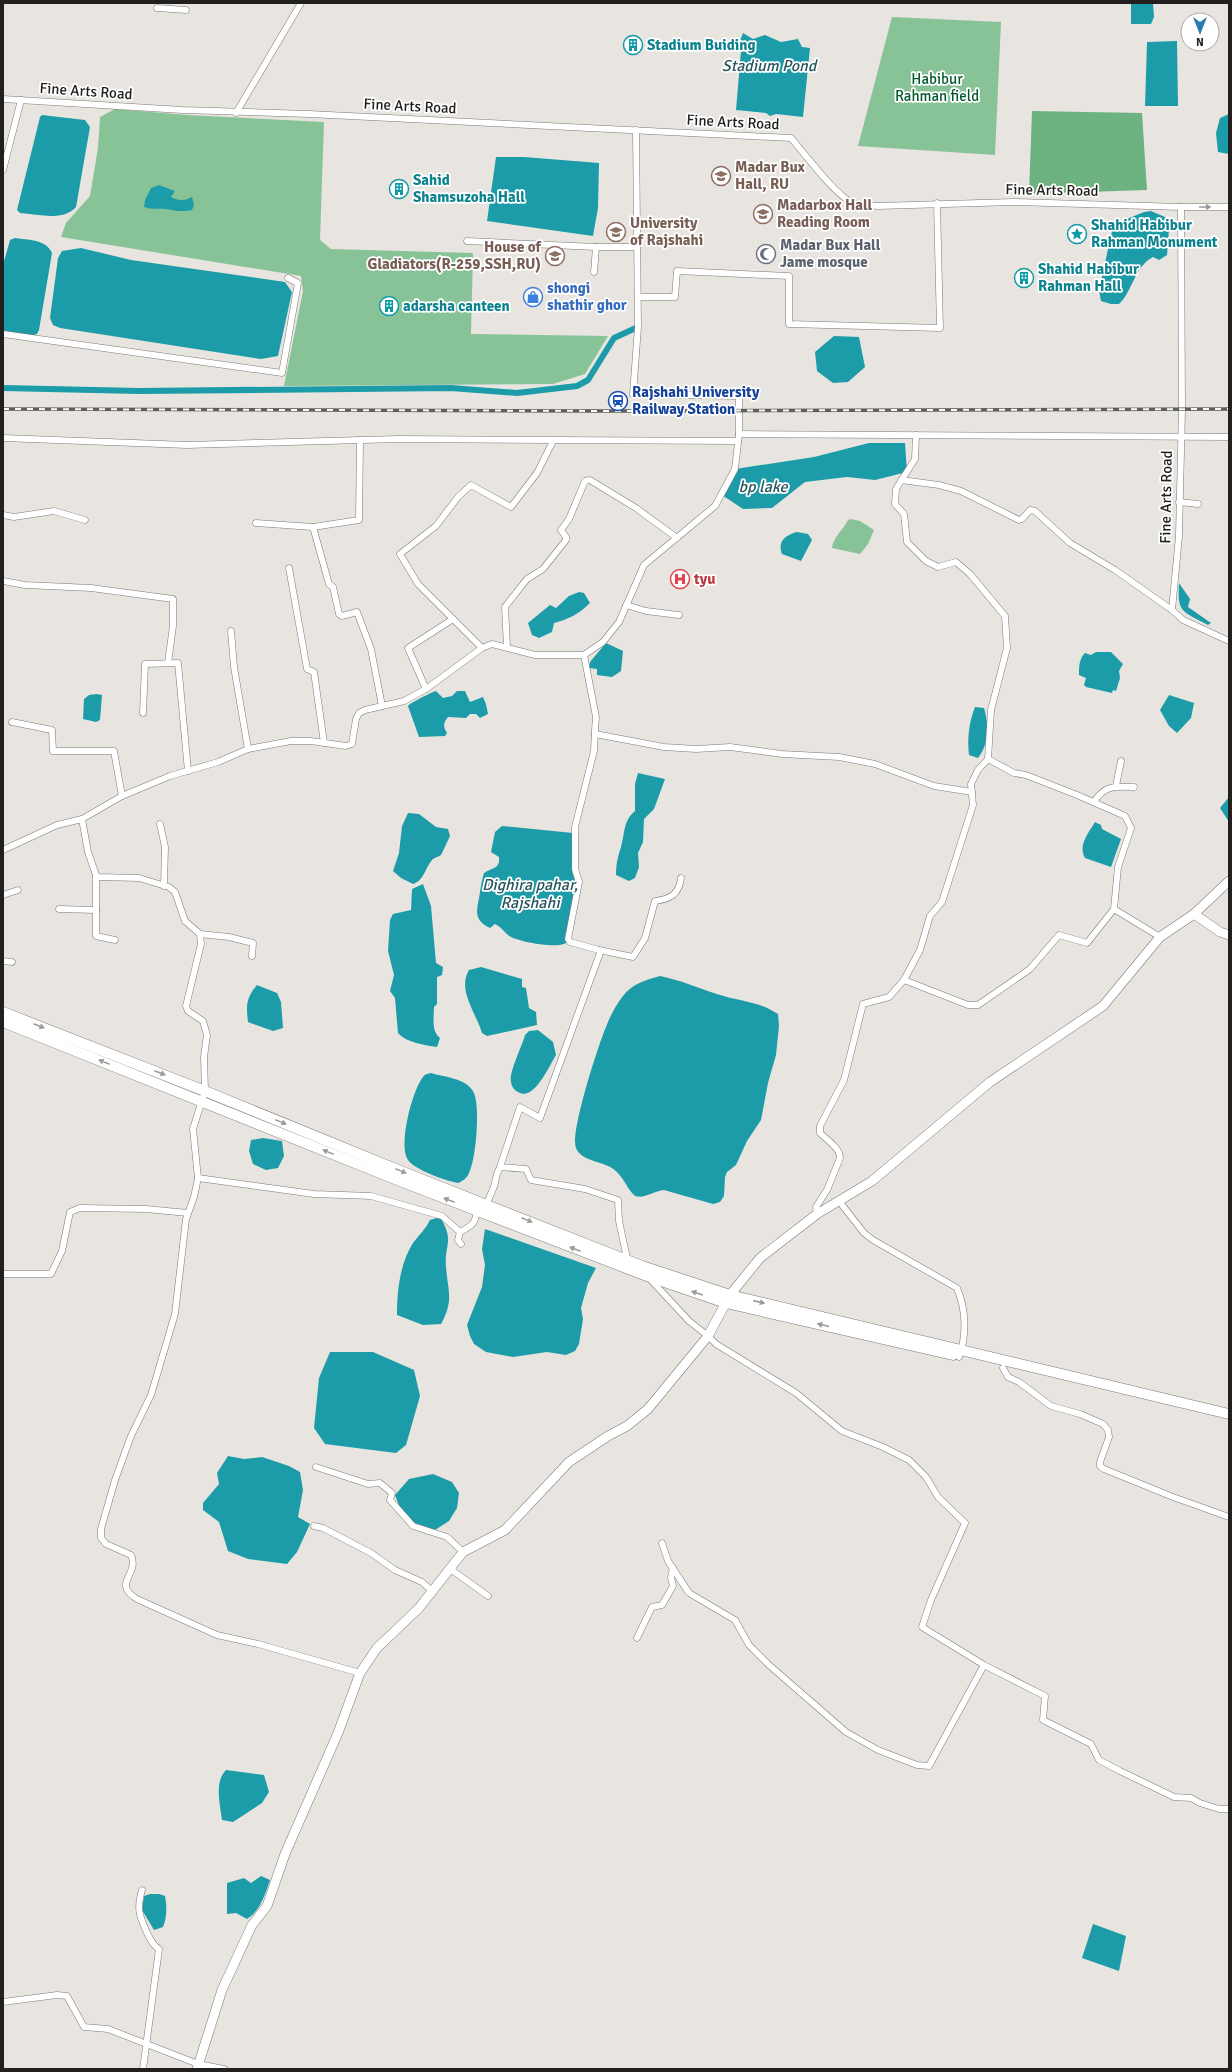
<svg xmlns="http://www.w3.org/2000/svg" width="1232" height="2072" viewBox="0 0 1232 2072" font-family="Signika,sans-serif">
<rect width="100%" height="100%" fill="#e8e4e0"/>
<g fill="#88c398">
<polygon points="892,17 1001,22 995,155 858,146"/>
<polygon points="115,109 187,115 324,122 320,240 331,249 473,253 471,334 608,336 585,374 553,384 284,386 303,291 301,276 61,237 66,223 90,196 98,148 100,117"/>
<path d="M851,519L860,521L874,530L868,544L860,554L832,548C833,537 844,529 848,520Z"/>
</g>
<polygon fill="#6db381" points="1032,111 1142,113 1147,190 1029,194"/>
<g fill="#1c9ca8">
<polygon points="1131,3 1153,3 1154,17 1151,24 1131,24"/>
<polygon points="743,33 753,39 765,35 781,42 798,39 802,47 810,48 803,117 776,114 770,116 766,113 736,110 741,51 739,44"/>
<polygon points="1177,41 1178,106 1145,106 1147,42"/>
<polygon points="1229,114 1229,154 1218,152 1216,133 1220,118"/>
<path d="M42,115L85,120L90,127L76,207C62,222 38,214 20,213L17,210L40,117Z"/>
<polygon points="496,157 524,157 599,163 598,208 593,236 487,221"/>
<path d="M159,185L175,191L171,197C178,201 185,201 192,197L194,205L192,210C182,212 176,211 166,209C158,208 152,210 144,207L145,200L151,188Z"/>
<path d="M1151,211L1165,217L1169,230L1167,255L1159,260L1153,257C1134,267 1133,291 1119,304H1111L1101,301L1099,290L1112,231L1122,221L1144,212Z"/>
<path d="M15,238C28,240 46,239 52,253L39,330L37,334L31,336L3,331V265L10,240Z"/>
<polygon points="81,248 131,260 285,282 292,292 278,356 261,359 60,328 53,325 50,318 58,258 62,251"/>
<polygon points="834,336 859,337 865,367 848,382 833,383 817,371 815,352"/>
<polygon points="869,443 905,443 907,472 875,480 847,477 805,482 772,508 743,509 722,495 735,469 814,457"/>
<path d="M797,532L808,534L812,540L801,561L782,554C777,541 786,535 797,532Z"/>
<path d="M1179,583L1190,599L1188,607L1211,623L1208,625C1182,611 1177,613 1179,583Z"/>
<path d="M579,592L584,593L590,603C579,614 569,619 554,623L552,632L539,638L532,635L528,623L550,605L556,608L569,596Z"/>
<polygon points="606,643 623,651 621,671 612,677 597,675 597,669 589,668 590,662"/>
<path d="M1096,652H1111L1123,664L1119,671L1120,678L1116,691L1113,690L1112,693L1086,687L1084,685L1086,678L1079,675C1079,667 1079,659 1085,653L1091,655Z"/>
<path d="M436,691L443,698L452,696L457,691H465L470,702L483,697L486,704L488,714L480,718L476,714H470L466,718L448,717C443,723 443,727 447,733L445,736L419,737L408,706C410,703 432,692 436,691Z"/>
<polygon points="97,694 102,695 100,720 96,722 83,719 84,699 89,695"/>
<polygon points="1169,695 1194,703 1191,718 1177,733 1169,726 1160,710"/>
<path d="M975,707L984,708C989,725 989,744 978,758L969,755C967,739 969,722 975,707Z"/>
<path d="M638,773L665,779L654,809L644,819L643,842L638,853L639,867L635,878L629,881L616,875C616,864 618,856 621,847C625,833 623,821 635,811V784Z"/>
<polygon points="1229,797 1229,822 1220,808"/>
<path d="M408,813L419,814L436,827L448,829L450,836L441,855C439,856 435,858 433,859C425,867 425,880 413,884L401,878L393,871L399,853L402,826Z"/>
<path d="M1095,822L1101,825L1102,829L1121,839L1111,867L1085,858C1078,845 1088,834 1095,822Z"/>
<path d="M502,826L573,833L572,871L576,884L566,943C557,949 521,942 511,937C505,934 502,927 495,924L490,928C471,919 478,908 480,892C481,885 482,880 484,873C493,867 500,869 499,857L491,852L495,832Z"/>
<path d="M423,884L431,906L436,963L443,967L442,975L437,977V1004L434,1007C434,1017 431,1031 440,1038L437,1047C425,1045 407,1043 398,1033L395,998L390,991L394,975L388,951L390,920L393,914L411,910L412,889Z"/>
<path d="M481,967L522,979V987L526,988L529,1008L536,1012L537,1025L487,1036L482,1033C476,1013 457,990 469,970Z"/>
<path d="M660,976C680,980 698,988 717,994C737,1001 759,1001 778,1014L779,1026L776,1055L768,1083L761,1120L747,1141L736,1165L727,1172L725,1177L724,1196L720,1202L713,1204L664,1190C653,1191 645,1199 635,1196C626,1188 624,1176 612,1168C601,1161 581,1161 576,1148C570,1133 598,1046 606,1027C610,1016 616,1005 623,996C633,983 646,980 660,976Z"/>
<path d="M257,985L277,993L281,1002L283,1028L273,1031L248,1022C246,1005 246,998 257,985Z"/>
<path d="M538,1030L553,1042L556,1055C549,1066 534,1102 518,1092C514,1090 512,1087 511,1082C509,1071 522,1047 525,1035L529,1031Z"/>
<path d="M431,1073C444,1077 465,1078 473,1091C481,1104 476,1160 469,1173C467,1178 463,1181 458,1183C446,1181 415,1170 408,1160C398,1145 412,1091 423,1077C425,1074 427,1074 431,1073Z"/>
<polygon points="263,1138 282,1141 284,1156 278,1168 266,1170 253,1164 249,1151 251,1140"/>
<path d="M440,1217C455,1241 444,1245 446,1267C448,1292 454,1300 441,1324L423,1325L397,1315C397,1291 400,1263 413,1243C419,1235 425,1230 430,1220Z"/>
<polygon points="485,1229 596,1268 588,1283 581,1308 583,1319 579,1344 575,1351 566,1355 547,1352 513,1357 486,1352 474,1344 470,1336 467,1325 482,1287 485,1265 482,1249"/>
<polygon points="330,1352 373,1352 414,1370 420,1396 406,1445 396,1453 325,1444 314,1428 319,1378"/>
<polygon points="228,1456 244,1459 262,1457 289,1466 300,1472 303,1490 298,1517 310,1524 297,1552 287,1564 248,1559 228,1551 219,1522 203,1510 203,1503 219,1484 217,1473"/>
<path d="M433,1474L452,1482L459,1493L457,1508L449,1521L435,1530C413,1526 402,1517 395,1495L409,1479Z"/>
<path d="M226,1770L264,1775L269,1792L262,1803L233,1822L222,1820C220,1804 214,1782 226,1770Z"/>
<path d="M261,1876L270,1880C265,1894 261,1910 247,1919L236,1913L227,1914V1883L244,1878L251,1883Z"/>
<path d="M150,1894H159L165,1896C167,1907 167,1917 163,1927L154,1930L142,1910L144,1896Z"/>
<polygon points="1093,1924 1126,1936 1119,1971 1082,1958"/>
</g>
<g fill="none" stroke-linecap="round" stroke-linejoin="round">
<polyline stroke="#1c9ca8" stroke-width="6" points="3,388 139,391 451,388 517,393 577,386 588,380 614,338 638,327"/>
<g stroke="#7d7976" stroke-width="7">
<g id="street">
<polyline points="157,8 186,10"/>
<path d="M3,99L182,110L309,114L791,138C804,153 836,196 853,203C861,205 870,205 878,206L1014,202L1181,207L1182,409L1179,536L1172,610L1183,620L1229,641"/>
<polyline points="236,113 301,3"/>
<polyline points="3,170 21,100"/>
<polyline points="1181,207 1229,207"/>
<polyline points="467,241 596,247"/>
<polyline points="594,272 596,247 637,247"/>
<polyline points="638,297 675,297 677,271 789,276 789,324 940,328 937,203"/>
<polyline points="3,334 282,373 298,283 288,278"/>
<polyline points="739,434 1229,437"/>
<polyline points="916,435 915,459 896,489 895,504 904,514 907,542 926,561 938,567 956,562 970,574 1005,616 1007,648 991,710 988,759 1014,773 1026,775 1077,795 1125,816 1131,828 1118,867 1114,909 1160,937"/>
<polyline points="3,438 187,445 398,439 738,441"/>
<polyline points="901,480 939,485 961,491 1019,520 1022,519 1030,510 1035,511 1070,543 1115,570 1172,610"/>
<polyline points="1179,502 1198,504"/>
<polyline points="3,515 14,517 54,511 85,520"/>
<polyline points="256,523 313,527 329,584 333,587 339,614 342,616 357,612 371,649 382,706"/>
<polyline points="313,527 359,520 360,440"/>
<polyline points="289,568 307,669 314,672 324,743"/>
<polyline points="3,581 25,585 91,588 173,599 173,626 168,663"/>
<polyline points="626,605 646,611 679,615"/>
<polyline points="231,631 234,667 248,749"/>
<polyline points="507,647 505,607 527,579 543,569 566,540 566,537 561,530 569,519 585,481 590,480 636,508 677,538"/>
<polyline points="482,648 418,584 400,554 436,526 458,497 471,485 511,507 537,473 553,441"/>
<polyline points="426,689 408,648 453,619"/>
<polyline points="143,713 145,664 178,663 188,771"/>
<polyline points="12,722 52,730 53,751 114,751 122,796"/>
<polyline points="595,734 664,747 696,749 730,747 782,754 839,757 875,764 934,786 972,792"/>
<polyline points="988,759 978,770 971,784 973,805 942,902 930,916 920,950 904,980 968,1005 978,1005 1030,969 1059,935 1087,943 1114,909"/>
<polyline points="1116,786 1121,761"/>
<path d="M1094,802C1104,785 1116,786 1134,787"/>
<path d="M82,819L88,852L96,875L99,877L139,878L169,887L175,892L185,921L200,934L201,944L186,1006L188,1011L203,1021L207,1035L204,1057L205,1091L193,1129L198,1178L194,1197L186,1219L175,1314L151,1395L131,1436L115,1480L101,1529V1538L106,1544L131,1555C140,1575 111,1583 137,1599L217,1635L258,1644L360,1673"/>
<polyline points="160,824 165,847 164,886"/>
<polyline points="3,850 57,825 82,819 122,796 170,776 218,762 248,749 291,741 311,741 346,746 352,744 356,719 359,713 365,710 404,701 426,689 482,648 492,644 535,655 584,655 603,642 619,622 644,565 715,506 735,469 739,434 739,396 633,394 638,327 636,130"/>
<polyline points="3,895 18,890"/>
<polyline points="59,909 96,910 96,875"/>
<polyline points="96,910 96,936 115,940"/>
<polyline points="200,934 229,937 253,943 252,956"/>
<path d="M599,950L633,957L645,938L655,901C671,899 679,894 681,878"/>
<polyline points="3,961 12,962"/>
<polyline points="500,1167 520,1107 540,1118 600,953 599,950 570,942 568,939 579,882 575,869 575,827 594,751 595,730 596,717 584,655"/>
<path d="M198,1178L314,1194L371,1196L442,1216L460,1232C471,1226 477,1223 476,1210"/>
<path d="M839,1201L864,1233L873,1240L957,1288C966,1309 967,1335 959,1357"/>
<path d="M487,1205C488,1198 491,1195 493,1189C497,1181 494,1177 500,1167L526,1169L531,1180L585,1189L618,1200L619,1221L628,1263"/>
<path d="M817,1214L816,1207L827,1190L840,1158C840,1148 827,1140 820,1133V1126L844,1080L863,1004L889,997L904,980"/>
<polyline points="460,1232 458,1240 461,1244"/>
<polyline points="3,1274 51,1274 62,1251 70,1212 80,1208 146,1209 188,1213"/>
<polyline points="650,1279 689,1321 708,1336 716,1344 796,1393 842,1431 883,1447 909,1460 926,1477 938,1497 965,1523 931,1600 922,1627 984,1665 1045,1696 1043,1720 1091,1744 1099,1760 1120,1771 1174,1797 1191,1798 1200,1803 1219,1809 1229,1809"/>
<polyline points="1003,1368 1008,1377 1019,1382 1051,1406 1080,1414 1103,1424 1108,1430 1109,1437 1100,1462 1100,1466 1104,1469 1173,1497 1229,1517"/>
<polyline points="316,1467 368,1484 380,1483 392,1493 390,1500 413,1526 447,1537 463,1552"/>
<polyline points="314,1526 323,1528 371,1553 395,1570 422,1582 432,1591"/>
<polyline points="662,1543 668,1561 689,1593 735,1620 749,1645 769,1665 846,1732 878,1750 917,1765 929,1766 984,1665"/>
<polyline points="449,1568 488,1596"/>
<polyline points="637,1638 652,1607 662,1605 673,1586 671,1577 673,1568"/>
<path d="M142,1890C136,1910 140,1917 148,1935C152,1941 152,1945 159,1949L143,2069"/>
<polyline points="3,2002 57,1995 67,1996 84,2027 108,2029 198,2064 224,2069"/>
</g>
</g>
<g stroke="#7d7976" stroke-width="10">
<g id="secondary">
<polyline points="1194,914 1220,932 1229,935"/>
<polyline points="197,2069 222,1990 252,1925 267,1906 285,1854 338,1733 360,1673 377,1648 419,1608 463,1552 505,1530 569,1462 608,1436 627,1426 648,1409 708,1336 730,1295 760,1258 817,1214 872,1181 990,1082 1103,1006 1160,937 1194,914 1229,881"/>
</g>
</g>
<g stroke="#7d7976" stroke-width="11">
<g id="primary">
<polyline points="3,1012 205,1091 403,1172 642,1266 730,1295 1229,1414"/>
<polyline points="3,1022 400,1181 647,1276 726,1303 953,1355"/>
</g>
</g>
<use href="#street" stroke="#fff" stroke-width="6"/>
<use href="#secondary" stroke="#fff" stroke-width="9"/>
<use href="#primary" stroke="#fff" stroke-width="10"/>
<g stroke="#605e5c" stroke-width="3.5">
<polyline id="rail" points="3,409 618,411 1229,409"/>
</g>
<use href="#rail" stroke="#fff" stroke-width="2" stroke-dasharray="6" stroke-linecap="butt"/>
</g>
<defs><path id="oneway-solid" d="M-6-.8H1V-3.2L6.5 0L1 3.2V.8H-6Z"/></defs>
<g fill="#9b9b9a">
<use href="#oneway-solid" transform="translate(1205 207)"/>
<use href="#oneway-solid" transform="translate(39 1026) rotate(21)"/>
<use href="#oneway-solid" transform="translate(104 1062) rotate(-158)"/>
<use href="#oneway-solid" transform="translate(160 1073) rotate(21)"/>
<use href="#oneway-solid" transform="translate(281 1122) rotate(22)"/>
<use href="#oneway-solid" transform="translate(328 1152) rotate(-158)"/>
<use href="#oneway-solid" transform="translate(401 1171) rotate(22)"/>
<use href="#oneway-solid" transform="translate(449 1200) rotate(-159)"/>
<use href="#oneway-solid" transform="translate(527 1220) rotate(22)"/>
<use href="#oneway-solid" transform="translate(575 1249) rotate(-159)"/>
<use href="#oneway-solid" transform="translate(697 1293) rotate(-161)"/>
<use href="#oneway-solid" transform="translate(759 1302) rotate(13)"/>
<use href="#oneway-solid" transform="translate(823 1325) rotate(-167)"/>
</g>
<defs>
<g id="building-ring" transform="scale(1)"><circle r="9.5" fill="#fff" stroke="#0f9aa8" stroke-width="1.5"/><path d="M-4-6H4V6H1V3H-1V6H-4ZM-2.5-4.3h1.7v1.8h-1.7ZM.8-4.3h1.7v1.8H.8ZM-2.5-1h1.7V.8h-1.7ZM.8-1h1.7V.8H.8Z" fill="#0f9aa8"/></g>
<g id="university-ring" transform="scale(1)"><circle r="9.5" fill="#fff" stroke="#8d6e63" stroke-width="1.5"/><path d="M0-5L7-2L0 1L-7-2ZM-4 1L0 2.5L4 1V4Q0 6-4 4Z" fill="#8d6e63"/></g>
<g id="sight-ring" transform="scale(1)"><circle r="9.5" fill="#fff" stroke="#0f9aa8" stroke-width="1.5"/><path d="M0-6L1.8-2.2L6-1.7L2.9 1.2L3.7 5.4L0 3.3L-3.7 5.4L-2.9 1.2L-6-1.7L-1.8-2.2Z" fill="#0f9aa8"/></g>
<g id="mosque-ring" transform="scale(1)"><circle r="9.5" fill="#fff" stroke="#6b7280" stroke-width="1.5"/><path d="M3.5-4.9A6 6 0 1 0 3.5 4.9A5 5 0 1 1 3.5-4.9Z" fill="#6b7280"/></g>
<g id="shop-ring" transform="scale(1)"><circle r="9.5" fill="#fff" stroke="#3f7fe0" stroke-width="1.5"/><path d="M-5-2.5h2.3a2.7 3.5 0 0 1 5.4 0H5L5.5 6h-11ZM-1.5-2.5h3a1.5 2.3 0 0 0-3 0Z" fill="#3f7fe0"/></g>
<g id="station-ring" transform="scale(1)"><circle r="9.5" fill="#fff" stroke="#1a4fb4" stroke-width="1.5"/><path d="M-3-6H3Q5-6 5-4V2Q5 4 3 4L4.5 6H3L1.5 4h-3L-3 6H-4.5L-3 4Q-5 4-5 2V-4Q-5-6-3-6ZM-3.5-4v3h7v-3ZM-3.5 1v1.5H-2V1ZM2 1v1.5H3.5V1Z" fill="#1a4fb4"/></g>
<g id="hospital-ring" transform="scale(1)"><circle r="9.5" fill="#fff" stroke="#e0444e" stroke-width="1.5"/><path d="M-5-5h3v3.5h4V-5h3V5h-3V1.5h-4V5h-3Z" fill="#e0444e"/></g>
</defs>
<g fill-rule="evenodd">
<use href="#building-ring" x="633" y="45"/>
<use href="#university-ring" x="721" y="176"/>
<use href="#building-ring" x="399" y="189"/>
<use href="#university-ring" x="763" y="214"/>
<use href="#university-ring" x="616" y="232"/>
<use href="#sight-ring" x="1077" y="234"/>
<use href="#mosque-ring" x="766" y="254"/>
<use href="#university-ring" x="555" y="256"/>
<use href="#building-ring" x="1024" y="278"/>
<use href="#shop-ring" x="533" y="297"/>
<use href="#building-ring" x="389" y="306"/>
<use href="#station-ring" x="618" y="401"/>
<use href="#hospital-ring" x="680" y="579"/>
</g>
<g text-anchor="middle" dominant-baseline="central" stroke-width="3.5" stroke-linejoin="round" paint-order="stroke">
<g font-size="15" font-weight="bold" fill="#0d838f" stroke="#fff" text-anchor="start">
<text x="647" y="45">Stadium Buiding</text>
<text x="413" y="180">Sahid<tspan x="413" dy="17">Shamsuzoha Hall</tspan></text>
<text x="1091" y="225">Shahid Habibur<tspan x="1091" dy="17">Rahman Monument</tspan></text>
<text x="1038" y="269">Shahid Habibur<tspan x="1038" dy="17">Rahman Hall</tspan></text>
<text x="403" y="306">adarsha canteen</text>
</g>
<g font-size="15" fill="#025a2c" stroke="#fff">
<text x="937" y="79">Habibur<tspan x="937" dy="17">Rahman field</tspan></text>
</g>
<g font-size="15" fill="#21201e" stroke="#fff">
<text transform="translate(86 91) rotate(4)">Fine Arts Road</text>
<text transform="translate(410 106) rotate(3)">Fine Arts Road</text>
<text transform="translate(733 122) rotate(3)">Fine Arts Road</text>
<text transform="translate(1052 190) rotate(1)">Fine Arts Road</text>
<text transform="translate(1166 497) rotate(-89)">Fine Arts Road</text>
</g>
<g font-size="15" font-weight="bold" fill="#785e54" stroke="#fff" text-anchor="start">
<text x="735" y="167">Madar Bux<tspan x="735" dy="17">Hall, RU</tspan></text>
<text x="777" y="205">Madarbox Hall<tspan x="777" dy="17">Reading Room</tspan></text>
<text x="630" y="223">University<tspan x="630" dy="17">of Rajshahi</tspan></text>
<text x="541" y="247" text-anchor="end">House of<tspan x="541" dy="17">Gladiators(R-259,SSH,RU)</tspan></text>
</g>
<g font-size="15" font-weight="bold" fill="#5b616d" stroke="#fff" text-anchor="start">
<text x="780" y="245">Madar Bux Hall<tspan x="780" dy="17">Jame mosque</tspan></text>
</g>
<g font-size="15" font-weight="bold" fill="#366cbe" stroke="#fff" text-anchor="start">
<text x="547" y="288">shongi<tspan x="547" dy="17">shathir ghor</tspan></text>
</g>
<g font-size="15" font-weight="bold" fill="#164399" stroke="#fff" text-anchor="start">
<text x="632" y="392">Rajshahi University<tspan x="632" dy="17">Railway Station</tspan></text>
</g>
<g font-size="15" font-weight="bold" fill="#be3a42" stroke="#fff" text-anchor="start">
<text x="694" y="579">tyu</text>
</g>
<g font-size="16" font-style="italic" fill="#26575d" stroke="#fff">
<text x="769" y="66">Stadium Pond</text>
<text x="763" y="487">bp lake</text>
<text x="530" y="885">Dighira pahar,<tspan x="530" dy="18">Rajshahi</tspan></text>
</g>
</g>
<rect width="1232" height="2072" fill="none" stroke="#21201e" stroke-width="8"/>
<g transform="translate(1200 32) rotate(180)"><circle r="19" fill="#ffffff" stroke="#a6a6a5"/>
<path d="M0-3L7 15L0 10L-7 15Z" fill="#277cac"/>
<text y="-6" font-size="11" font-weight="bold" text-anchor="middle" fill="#21201e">N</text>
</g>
</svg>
